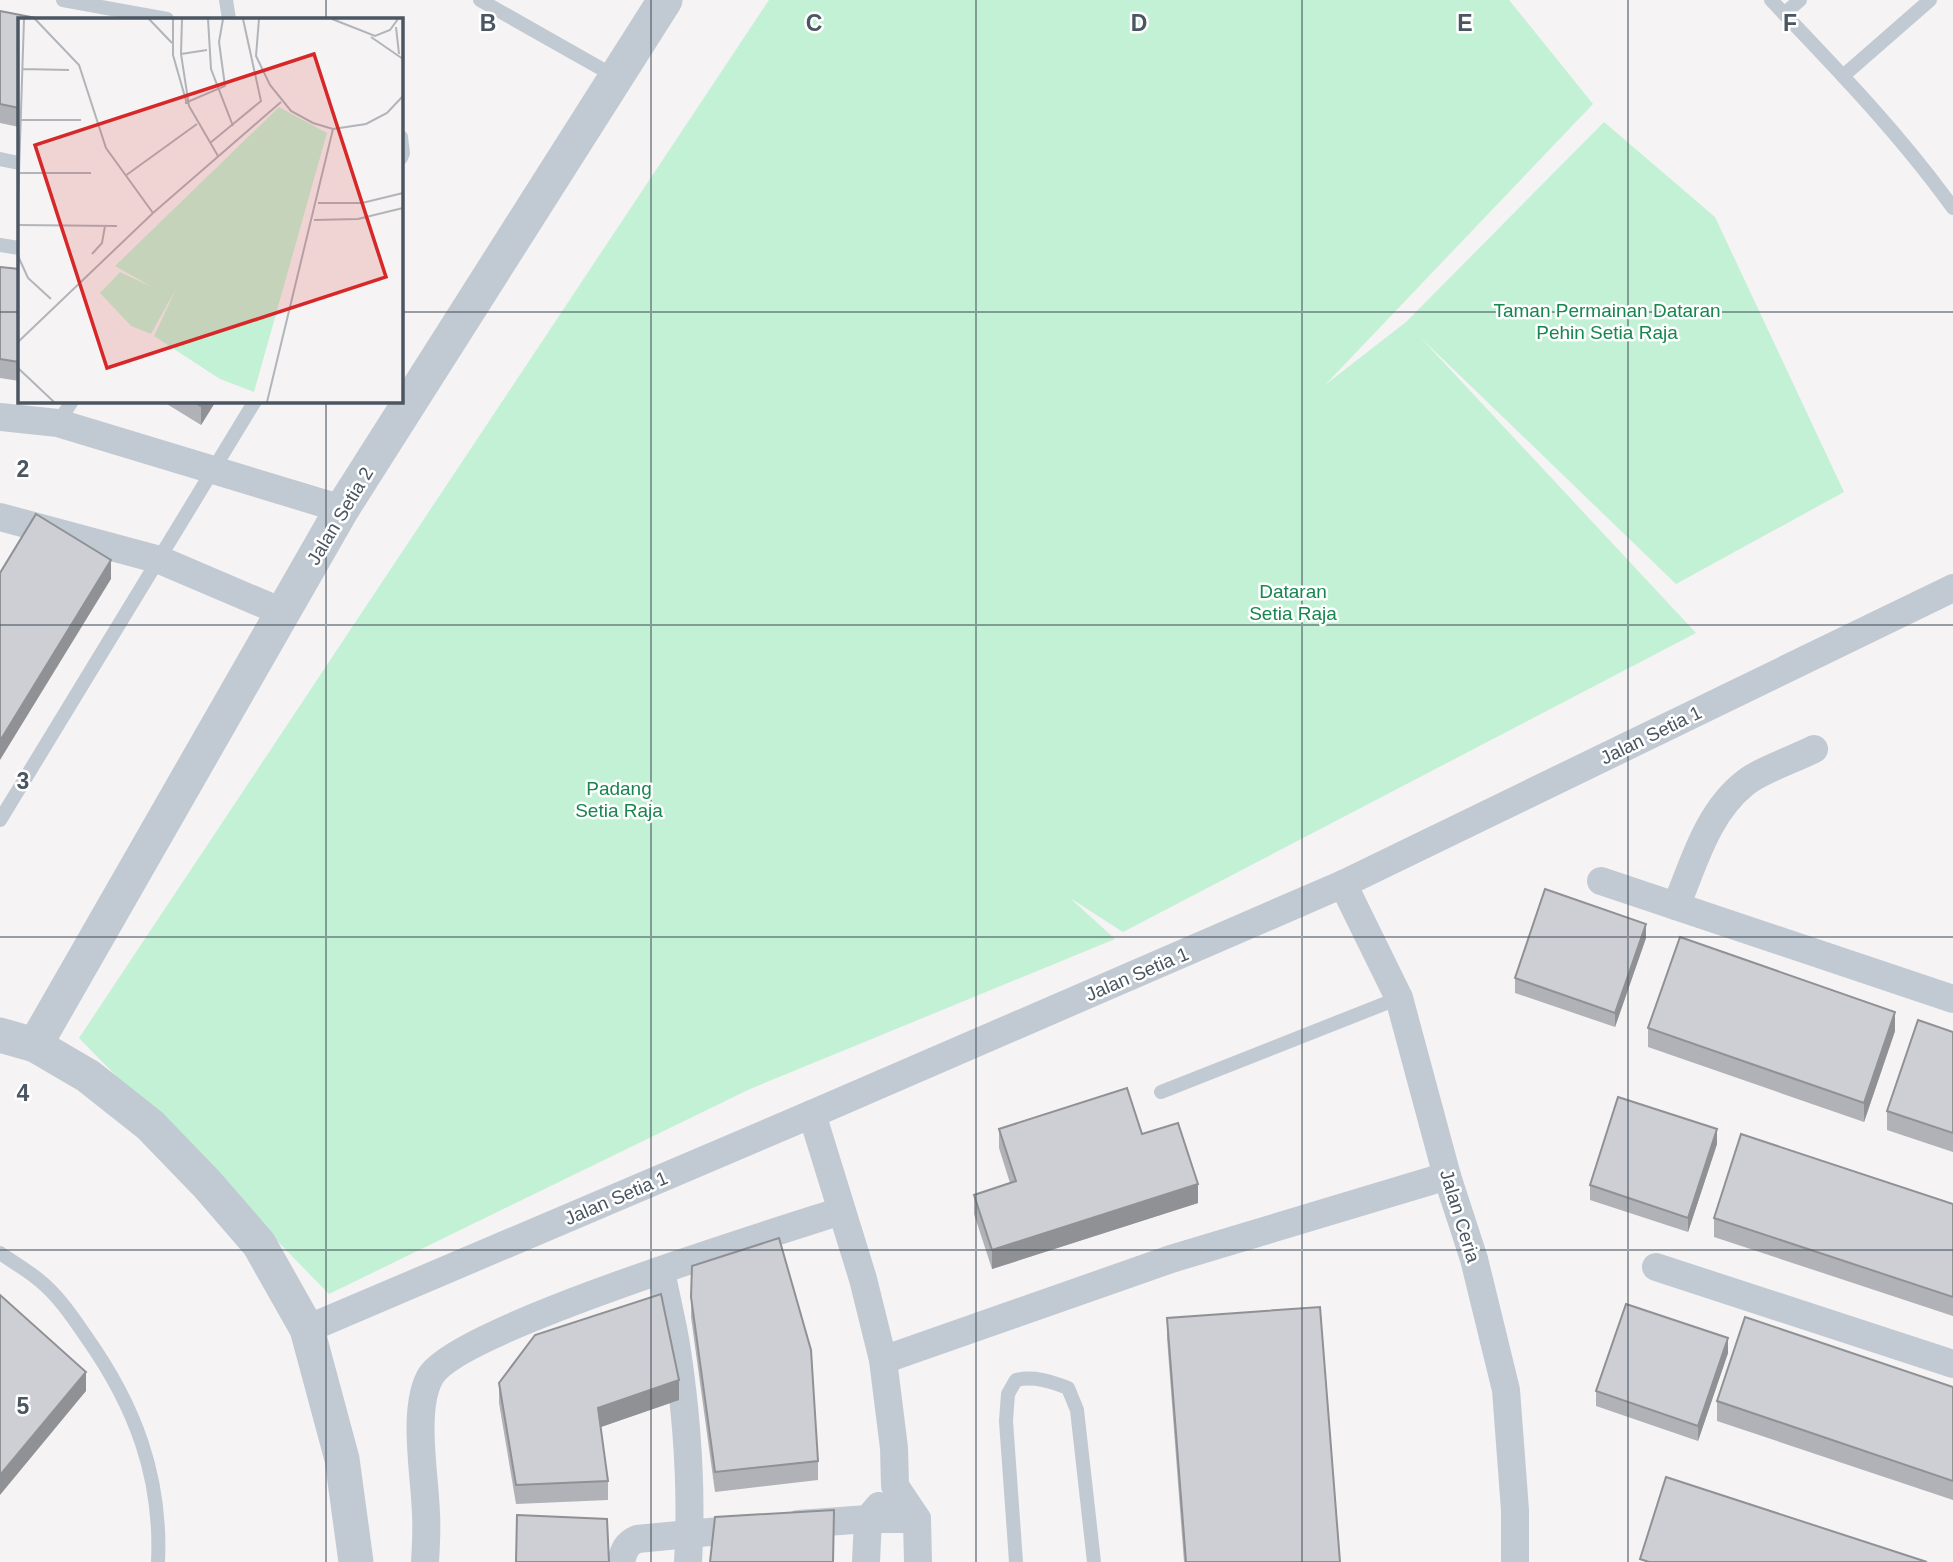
<svg xmlns="http://www.w3.org/2000/svg" width="1953" height="1562" viewBox="0 0 1953 1562" font-family="Arial,sans-serif">
<rect width="100%" height="100%" fill="#f5f3f3"/>
<polygon fill="#c3f1d5" points="769,0 1509,0 1593,104 1325,385 1406,322 1604,122 1715,217 1844,492 1676,584 1420,337 1696,633 1123,932 1070,898 1115,939 750,1089 329,1294 79,1038"/>
<g fill="none" stroke-linecap="round" stroke-linejoin="round">
<g stroke="#c1cad2" stroke-width="14">
<polyline points="63,0 167,19"/>
<polyline points="226,0 229,19"/>
<polyline points="480,0 616,77"/>
<path d="M1771,0C1835,67 1899,133 1953,208"/>
<polyline points="1784,14 1800,0"/>
<polyline points="1843,76 1930,0"/>
<polyline points="401,137 403,153 401,158"/>
<polyline points="0,159 19,163"/>
<polyline points="0,245 19,248"/>
<polyline points="58,423 72,401"/>
<polyline points="0,820 255,401"/>
<polyline points="1161,1092 1399,998"/>
<path d="M0,1253C13,1262 27,1270 39,1280C58,1295 74,1319 87,1338C135,1406 162,1477 158,1562"/>
<path d="M1016,1562L1006,1421L1008,1394L1016,1380C1034,1376 1050,1381 1068,1388L1077,1410L1094,1562"/>
</g>
<g stroke="#c1cad2" stroke-width="28">
<polyline points="0,417 58,423 342,509"/>
<polyline points="0,517 160,560 282,612"/>
<polyline points="1601,881 1953,999"/>
<polyline points="1343,884 1399,998 1447,1176 1474,1259 1506,1390 1515,1510 1515,1562"/>
<path d="M1676,906C1694,863 1707,813 1745,783C1761,770 1795,759 1814,749"/>
<polyline points="812,1114 863,1279 883,1360 894,1448 895,1486 917,1519 918,1562"/>
<polyline points="1656,1267 1953,1364"/>
<path d="M661,1271C666,1297 673,1324 677,1351C687,1418 692,1494 688,1562"/>
<polyline points="307,1329 812,1114 1343,884 1953,588"/>
<polyline points="883,1360 1171,1259 1447,1176"/>
<polyline points="798,1524 868,1519 917,1519"/>
<path d="M425,1562C426,1546 427,1530 426,1514C425,1476 412,1410 430,1377C455,1330 776,1232 841,1211"/>
<path d="M621,1562C624,1550 626,1544 637,1539L751,1528"/>
<polyline points="866,1562 868,1519 879,1506"/>
</g>
<g stroke="#c1cad2" stroke-width="35">
<polyline points="0,1035 35,1045 88,1076 150,1125 207,1184 259,1244 307,1329 342,1459 356,1562"/>
<polyline points="35,1045 342,509 665,0"/>
</g>
</g>
<g fill="#b0b2b7">
<polygon points="0,11 19,19 19,127 0,123"/>
<polygon points="0,267 19,269 19,381 0,378"/>
<polygon points="162,401 216,401 201,425"/>
<polygon points="1646,938 1615,1027 1515,993 1515,978"/>
<polygon points="1648,1028 1895,1031 1864,1122 1648,1047"/>
<polygon points="1953,1032 1953,1152 1887,1130 1887,1111"/>
<polygon points="999,1129 1142,1134 1198,1203 992,1269 974,1214 974,1195 1010,1183 999,1148"/>
<polygon points="1717,1144 1688,1232 1590,1200 1590,1185"/>
<polygon points="1953,1204 1953,1316 1714,1237 1714,1218"/>
<polygon points="692,1266 818,1461 818,1480 715,1492 691,1317"/>
<polygon points="1167,1318 1340,1562 1184,1562 1167,1338"/>
<polygon points="1728,1353 1698,1441 1596,1406 1596,1391"/>
<polygon points="499,1383 679,1400 601,1427 608,1481 608,1500 516,1504 499,1403"/>
<polygon points="1953,1387 1953,1500 1717,1421 1717,1401"/>
</g>
<g fill="#909195">
<polygon points="204,401 216,401 201,425 201,406"/>
<polygon points="111,560 111,579 0,760 0,741"/>
<polygon points="1646,924 1646,938 1615,1027 1615,1013"/>
<polygon points="1895,1012 1895,1031 1864,1122 1864,1103"/>
<polygon points="1717,1129 1717,1144 1688,1232 1688,1218"/>
<polygon points="1198,1184 1198,1203 992,1269 992,1250"/>
<polygon points="1728,1338 1728,1353 1698,1441 1698,1426"/>
<polygon points="86,1372 86,1391 0,1495 0,1475"/>
<polygon points="679,1380 679,1400 598,1428 598,1408"/>
</g>
<g fill="#cdcfd5" stroke="#909195" stroke-width="2">
<polygon points="0,11 41,19 19,19 19,108 0,104"/>
<polygon points="0,267 19,269 19,362 0,359"/>
<polygon points="193,401 204,401 201,406"/>
<polygon points="36,514 111,560 0,741 0,573"/>
<polygon points="1545,889 1646,924 1615,1013 1515,978"/>
<polygon points="1680,937 1895,1012 1864,1103 1648,1028"/>
<polygon points="1918,1020 1953,1032 1953,1133 1887,1111"/>
<polygon points="1127,1088 1142,1134 1178,1123 1198,1184 992,1250 974,1195 1016,1181 999,1129"/>
<polygon points="1618,1097 1717,1129 1688,1218 1590,1185"/>
<polygon points="1741,1134 1953,1204 1953,1297 1714,1218"/>
<polygon points="779,1238 811,1350 818,1461 715,1472 691,1297 692,1266"/>
<polygon points="661,1294 679,1380 598,1408 608,1481 516,1485 499,1383 535,1335"/>
<polygon points="0,1295 86,1372 0,1475"/>
<polygon points="1626,1304 1728,1338 1698,1426 1596,1391"/>
<polygon points="1320,1307 1340,1562 1186,1562 1167,1318"/>
<polygon points="1745,1317 1953,1387 1953,1481 1717,1401"/>
<polygon points="1666,1477 1927,1562 1649,1562 1640,1559"/>
<polygon points="834,1510 833,1562 710,1562 715,1517"/>
<polygon points="517,1515 607,1519 609,1562 516,1562"/>
</g>
<path fill="none" stroke="#4a5661" stroke-width="2" stroke-opacity="0.55" d="M326,0V19M651,0V1562M976,0V1562M1302,0V1562M1628,0V1562M0,312H19M401,312H1953M326,401V1562M0,625H1953M0,937H1953M0,1250H1953"/>
<g text-anchor="middle" dominant-baseline="central" stroke-width="5" stroke-linejoin="round" paint-order="stroke">
<g font-size="19" fill="#17864f" stroke="#fff">
<text x="1607" y="310">Taman Permainan Dataran<tspan x="1607" dy="22">Pehin Setia Raja</tspan></text>
<text x="1293" y="591">Dataran<tspan x="1293" dy="22">Setia Raja</tspan></text>
<text x="619" y="788">Padang<tspan x="619" dy="22">Setia Raja</tspan></text>
</g>
<g font-size="19" fill="#4a5661" stroke="#fff">
<text transform="translate(340 516) rotate(-59)">Jalan Setia 2</text>
<text transform="translate(1651 735) rotate(-26)">Jalan Setia 1</text>
<text transform="translate(1137 974) rotate(-23)">Jalan Setia 1</text>
<text transform="translate(616 1198) rotate(-23)">Jalan Setia 1</text>
<text transform="translate(1460 1216) rotate(73)">Jalan Ceria</text>
</g>
</g>
<g transform="translate(18 18)">
<rect width="385" height="385" fill="#f5f3f3"/>
<path d="M261,89L309,115L236,374L202,361L136,318L158,271L133,316L113,308L82,275L102,254L134,269L97,248Z" fill="#c3f1d5"/>
<path fill="none" stroke="#b1b4b9" stroke-width="2" d="M17,1L61,47L88,130L135,195M131,1L154,25M155,1V37L169,86M164,1L163,36L171,88L200,138M190,1L193,51L215,108M241,1L238,38L252,67L273,93L295,105L315,111L348,106L369,95L385,78M314,1L357,18L372,12L380,1M378,9L381,36M353,19L385,41M163,36L189,32M4,51L51,52M167,85L207,68L201,24L205,1M3,102H63M192,125L243,83L225,1M1,155H73M107,158L179,106M0,185L6,1M300,185H344L385,175M296,202L340,201L385,190M0,207L99,208M74,236L84,225L87,208M0,238L10,260L33,281M0,324L135,195L263,84M0,350L36,384M249,384L315,111"/>
<path fill="#d62828" fill-opacity="0.15" stroke="#d62828" stroke-width="3.5" d="M296,36L368,259L89,350L17,127Z"/>
<rect width="385" height="385" fill="none" stroke="#4a5661" stroke-width="3.5"/>
</g>
<g font-size="23" text-anchor="middle" font-weight="bold" fill="#4a5661" stroke="#fff" stroke-width="5" stroke-linejoin="round" paint-order="stroke">
<text x="488" y="31">B</text>
<text x="814" y="31">C</text>
<text x="1139" y="31">D</text>
<text x="1465" y="31">E</text>
<text x="1790" y="31">F</text>
<text x="23" y="477">2</text>
<text x="23" y="789">3</text>
<text x="23" y="1101">4</text>
<text x="23" y="1414">5</text>
</g>
</svg>
